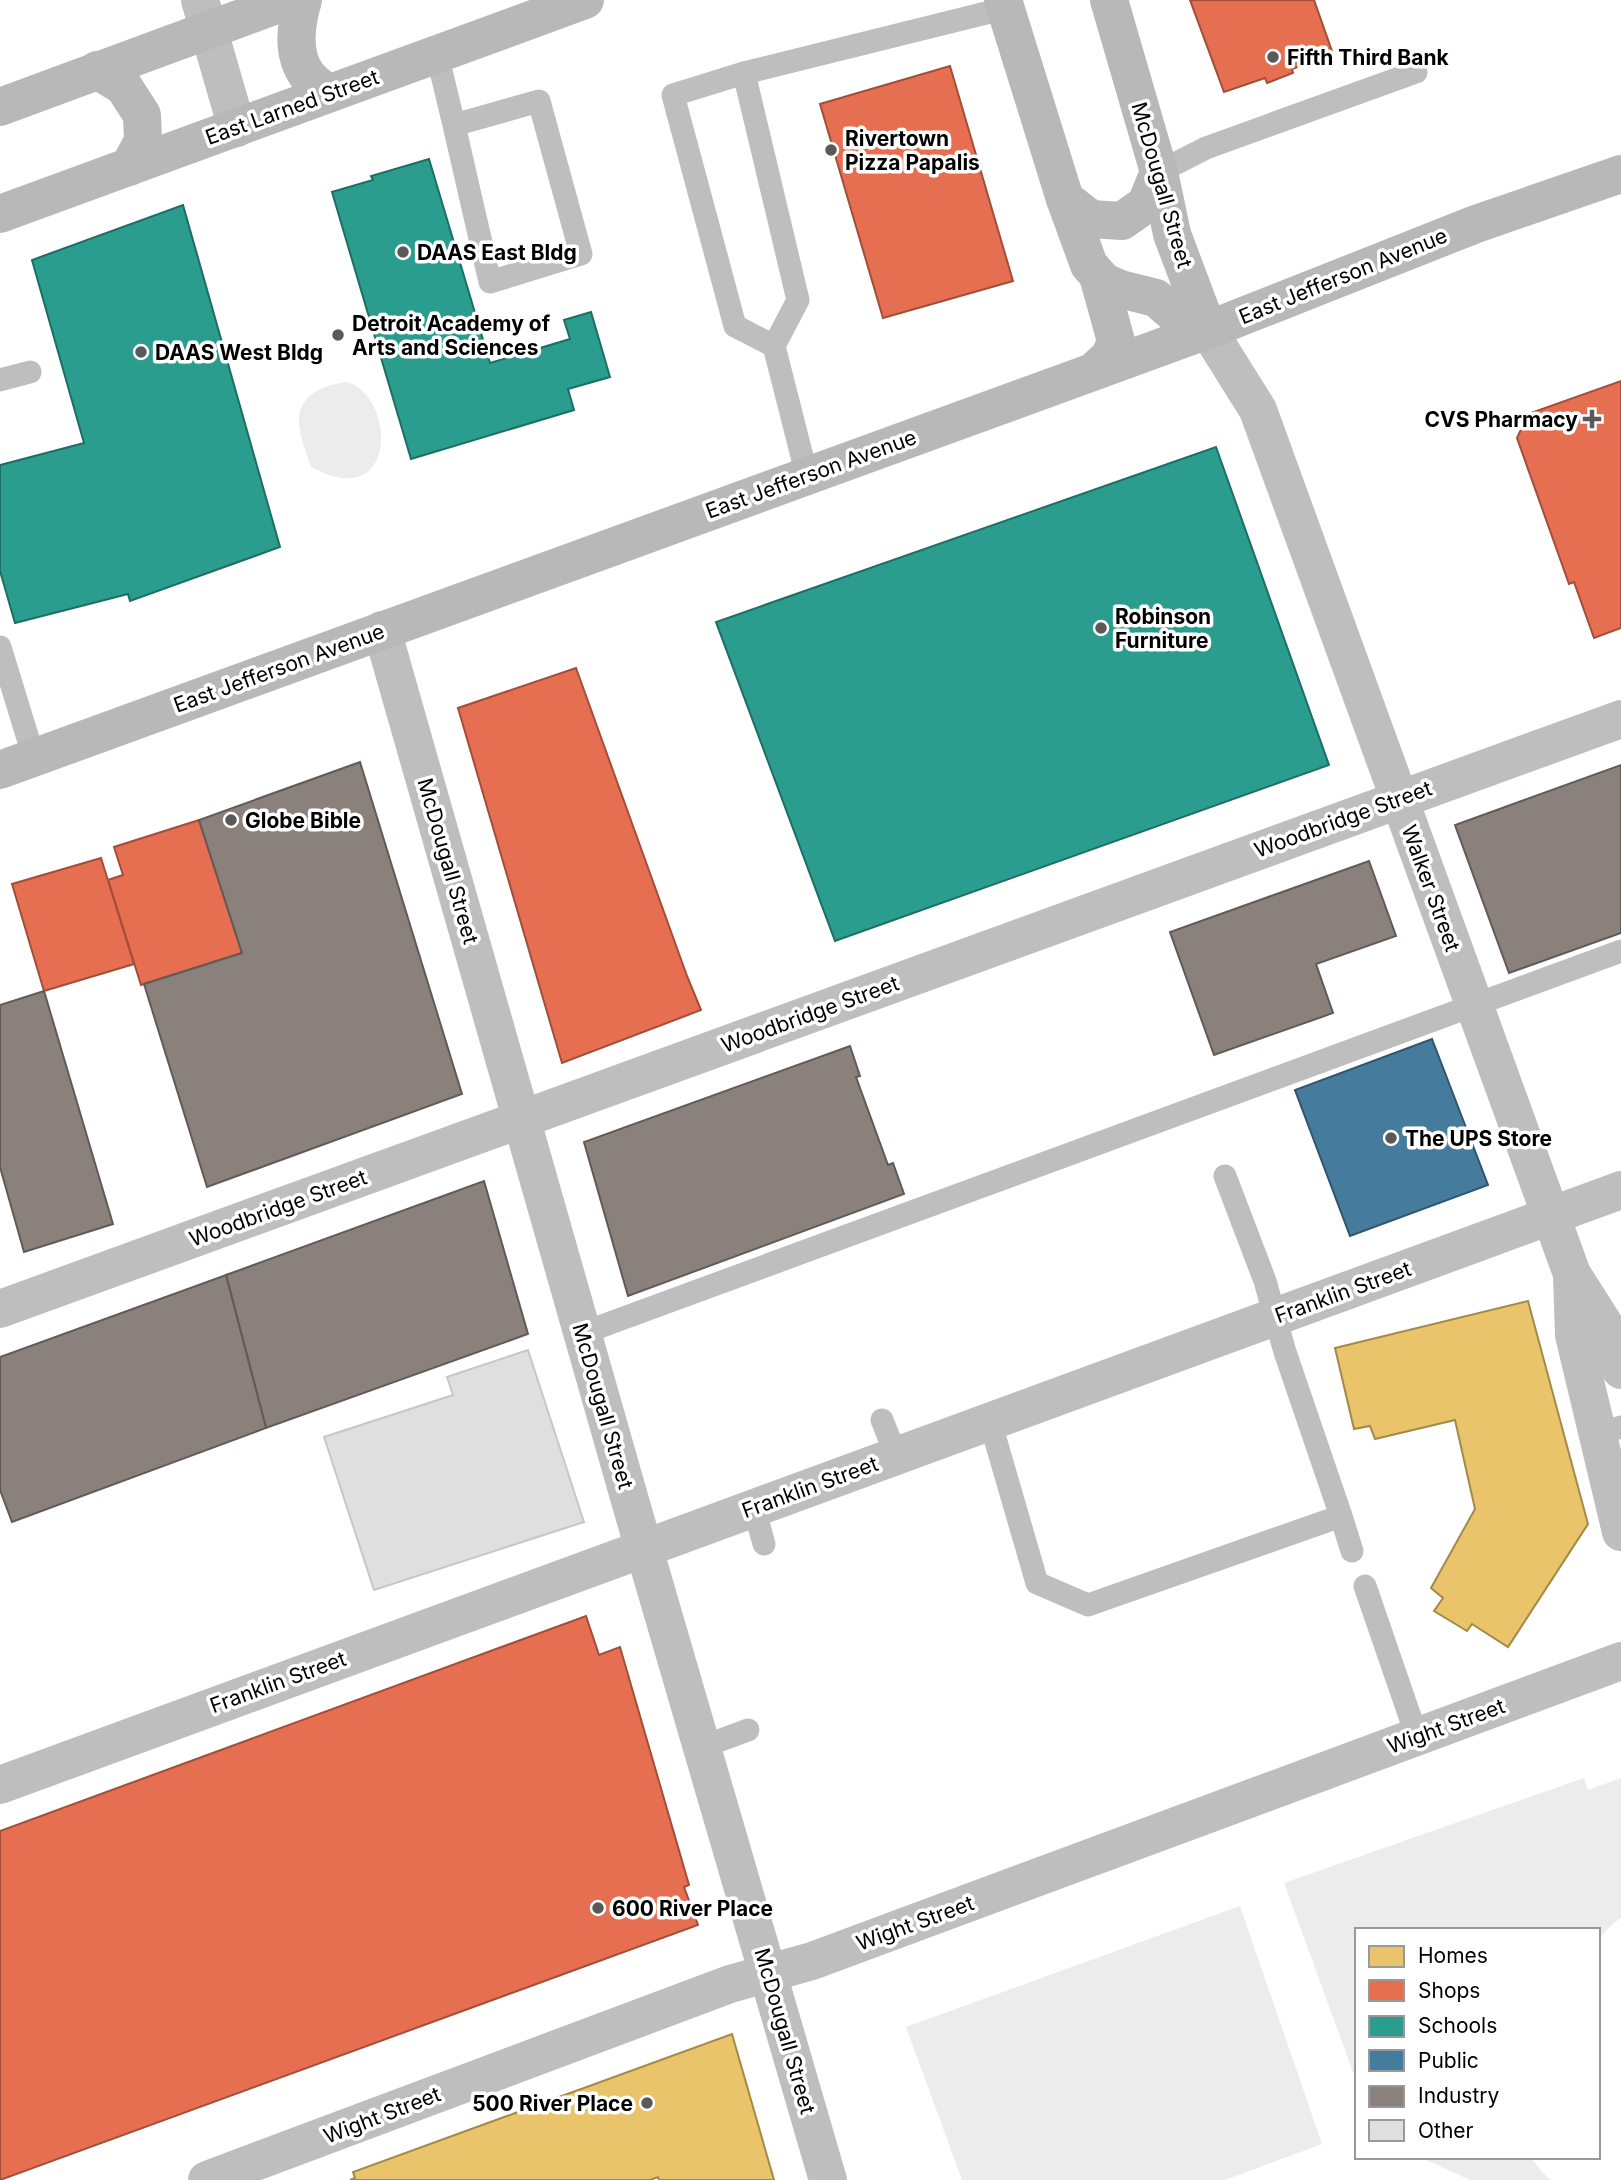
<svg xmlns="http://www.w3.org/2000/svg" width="1621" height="2180" viewBox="0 0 1621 2180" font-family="Inter,sans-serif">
<rect width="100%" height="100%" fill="#fff"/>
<g fill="#ececec">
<path d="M347,382C396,396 399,515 311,467C307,454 300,438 299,424C297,395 323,385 347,382Z"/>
<polygon points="1584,1778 1588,1790 1621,1778 1621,1918 1610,1926 1598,1940 1598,1930 1357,1930 1357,2083 1284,1883"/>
<polygon points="1240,1906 1322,2144 1225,2180 962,2180 906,2027"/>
<polygon points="1420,2157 1531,2157 1541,2171 1551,2180 1470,2180"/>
</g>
<g fill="#e9c46a" stroke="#a3894a" stroke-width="2">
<polygon points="1528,1301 1588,1524 1508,1647 1472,1624 1467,1631 1434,1611 1443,1598 1431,1588 1475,1509 1455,1420 1375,1439 1370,1426 1354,1429 1335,1348"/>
<polygon points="581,1661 589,1681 612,1674 675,1881 664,1885 673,1910 0,2156 0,2092 40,2078 41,2082 62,2074 60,2070 108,2053 109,2057 130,2050 129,2045 175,2029 176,2033 199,2025 197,2020 221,2012 200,1953 260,1931 281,1989 305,1980 306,1985 327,1977 325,1973 372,1956 373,1961 396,1953 394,1949 439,1932 441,1937 464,1929 463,1924 507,1909 509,1913 534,1904 532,1899 600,1877 597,1869 608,1865 605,1858 612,1856 603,1828 595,1831 592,1821 586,1823 568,1772 573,1770 569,1759 583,1754 577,1738 544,1749 542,1743 478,1764 477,1759 459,1766 460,1770 411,1787 410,1782 389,1789 391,1794 344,1811 342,1807 321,1815 323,1819 276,1836 274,1831 252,1839 254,1843 231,1852 230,1848 217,1853 219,1857 184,1870 182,1866 170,1870 171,1873 147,1882 145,1877 122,1885 124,1890 79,1907 78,1902 54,1911 55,1915 11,1931 10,1926 0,1930 0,1873"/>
<polygon points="732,2034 774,2180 659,2180 658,2177 650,2180 350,2180 355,2178 353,2172"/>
</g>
<g fill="#e76f51" stroke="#a24e39" stroke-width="2">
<polygon points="1190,0 1314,0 1333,54 1292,69 1293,73 1267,83 1265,78 1224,92"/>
<polygon points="950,66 1013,281 883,318 820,104"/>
<polygon points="1621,381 1621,628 1594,638 1574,582 1569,584 1517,438 1528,414"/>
<polygon points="576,668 687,976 701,1010 562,1063 458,708"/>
<polygon points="199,820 242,953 141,985 108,880 123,875 114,847"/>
<polygon points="101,858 134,964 44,991 12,884"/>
<polygon points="586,1616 599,1655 620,1647 689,1885 684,1887 698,1925 0,2180 0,1831"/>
</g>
<g fill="#2a9d8f" stroke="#1d6e64" stroke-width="2">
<polygon points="429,159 490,363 570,339 564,320 591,312 610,377 568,389 574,410 411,459 332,192 373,180 371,176"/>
<polygon points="183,205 280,547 130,601 128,594 15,623 0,571 0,465 84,443 32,260"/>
<polygon points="1216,447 1329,765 835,941 716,622"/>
</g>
<polygon fill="#457b9d" stroke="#30566e" stroke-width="2" points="1432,1039 1488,1185 1350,1236 1295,1090"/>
<g fill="#8a817c" stroke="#615a57" stroke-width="2">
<polygon points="360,762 462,1094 207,1187 144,984 242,953 199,820"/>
<polygon points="1621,765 1621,933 1509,973 1455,825"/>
<polygon points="1369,861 1396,936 1316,964 1333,1013 1214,1055 1170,932"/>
<polygon points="44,991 113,1224 24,1252 0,1167 0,1005"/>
<polygon points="850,1046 860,1076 856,1077 888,1165 893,1163 904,1194 628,1296 584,1142"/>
<polygon points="484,1181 528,1334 266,1428 226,1275"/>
<polygon points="226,1275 266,1428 12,1522 0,1490 0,1357"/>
</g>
<polygon fill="#dfdfdf" stroke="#c7c7c7" stroke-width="2" points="528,1350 584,1522 374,1590 324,1437 453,1395 447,1377"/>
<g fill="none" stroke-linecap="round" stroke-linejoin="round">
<g stroke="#bebebe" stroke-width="23">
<polyline points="437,54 454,125 490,282 581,254 539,101 454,125"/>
<polyline points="744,73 673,95 735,326 774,346"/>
<polyline points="1159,172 1206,148 1416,72"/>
<polyline points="0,380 30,372"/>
<polyline points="807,476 774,346 798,300 744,73 1006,8"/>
<polyline points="0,647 34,758"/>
<polyline points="583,1333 1621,951"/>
<polyline points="882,1420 896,1455"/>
<polyline points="990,1421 1037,1583 1088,1605 1341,1516 1285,1352 1265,1281 1225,1176"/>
<polyline points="1597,1434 1621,1427"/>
<polyline points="754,1508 764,1544"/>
<polyline points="1341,1516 1352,1551"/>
<polyline points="1365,1586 1417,1737"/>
<polyline points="702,1747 748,1730"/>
</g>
<g stroke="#bebebe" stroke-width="38">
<polyline points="200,0 237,128"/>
<polyline points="1208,330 1258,410 1572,1274 1605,1326 1621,1370"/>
<polyline points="382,630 633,1511 828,2180"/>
<polyline points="1572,1276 1574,1335 1621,1532"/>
<polyline points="0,1309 1621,719"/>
<polyline points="0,1785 1621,1190"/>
<polyline points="207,2180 730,1984 812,1961 1621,1661"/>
</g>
<g stroke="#b8b8b8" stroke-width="38">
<path d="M303,0C296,24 291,53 307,75C312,82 321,88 328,93"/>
<polyline points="1003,0 1065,199 1089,265 1104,282 1120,289 1156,298 1180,319 1208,330 1172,234 1159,172 1109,0"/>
<polyline points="97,70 124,87 142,115 143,141 129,167"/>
<polyline points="0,107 290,0"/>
<polyline points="1065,199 1091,219 1122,221 1146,204 1159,172"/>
<polyline points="0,214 585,0"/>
<polyline points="1094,371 1110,356 1116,341 1098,276"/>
<polyline points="0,770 1208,330 1476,224 1621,174"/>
</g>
</g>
<g fill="#595959" stroke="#fff" stroke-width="2.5">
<circle cx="1273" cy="57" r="7"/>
<circle cx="831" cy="150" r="7"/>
<circle cx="403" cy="252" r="7"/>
<circle cx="338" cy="335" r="7"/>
<circle cx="141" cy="352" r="7"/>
<path d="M1588.5 408.5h7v7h7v7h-7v7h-7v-7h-7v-7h7z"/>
<circle cx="1101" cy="628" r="7"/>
<circle cx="231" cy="820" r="7"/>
<circle cx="1391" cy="1138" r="7"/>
<circle cx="598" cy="1908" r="7"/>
<circle cx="647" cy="2103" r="7"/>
</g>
<g text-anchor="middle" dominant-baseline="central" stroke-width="7" stroke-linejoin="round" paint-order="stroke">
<g font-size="21" font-weight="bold" fill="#000" stroke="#fff" text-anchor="start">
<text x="1287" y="57">Fifth Third Bank</text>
<text x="845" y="138">Rivertown<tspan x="845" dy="24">Pizza Papalis</tspan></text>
<text x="417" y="252">DAAS East Bldg</text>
<text x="352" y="323">Detroit Academy of<tspan x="352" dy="24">Arts and Sciences</tspan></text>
<text x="155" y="352">DAAS West Bldg</text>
<text x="1578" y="419" text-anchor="end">CVS Pharmacy</text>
<text x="1115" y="616">Robinson<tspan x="1115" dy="24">Furniture</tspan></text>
<text x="245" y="820">Globe Bible</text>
<text x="1405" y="1138">The UPS Store</text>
<text x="612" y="1908">600 River Place</text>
<text x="633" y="2103" text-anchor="end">500 River Place</text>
</g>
<g font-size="21" fill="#000" stroke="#fff">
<text transform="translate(292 107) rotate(-20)">East Larned Street</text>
<text transform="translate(1162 185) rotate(74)">McDougall Street</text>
<text transform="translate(1343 276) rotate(-22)">East Jefferson Avenue</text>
<text transform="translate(811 474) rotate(-20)">East Jefferson Avenue</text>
<text transform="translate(279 668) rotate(-20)">East Jefferson Avenue</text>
<text transform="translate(1343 819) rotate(-20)">Woodbridge Street</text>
<text transform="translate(448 861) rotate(74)">McDougall Street</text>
<text transform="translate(1431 888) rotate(70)">Walker Street</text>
<text transform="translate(810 1014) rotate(-20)">Woodbridge Street</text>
<text transform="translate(278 1208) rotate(-20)">Woodbridge Street</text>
<text transform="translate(1343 1292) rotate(-20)">Franklin Street</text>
<text transform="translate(603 1406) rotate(74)">McDougall Street</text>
<text transform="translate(810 1487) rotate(-20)">Franklin Street</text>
<text transform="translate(278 1682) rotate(-20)">Franklin Street</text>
<text transform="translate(1446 1726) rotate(-20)">Wight Street</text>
<text transform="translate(915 1923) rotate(-20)">Wight Street</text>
<text transform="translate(785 2031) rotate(74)">McDougall Street</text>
<text transform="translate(382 2115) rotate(-21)">Wight Street</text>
</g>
</g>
<rect x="1355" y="1928" width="245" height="231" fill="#ffffff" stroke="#999999" stroke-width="2"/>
<rect x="1369" y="1946" width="35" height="21" fill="#e9c46a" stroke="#999999" stroke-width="2"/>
<text x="1418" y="1963" font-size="21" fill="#000000">Homes</text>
<rect x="1369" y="1980" width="35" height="21" fill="#e76f51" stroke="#999999" stroke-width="2"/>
<text x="1418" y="1998" font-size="21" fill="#000000">Shops</text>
<rect x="1369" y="2016" width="35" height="21" fill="#2a9d8f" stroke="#999999" stroke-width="2"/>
<text x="1418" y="2033" font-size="21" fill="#000000">Schools</text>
<rect x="1369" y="2050" width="35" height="21" fill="#457b9d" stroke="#999999" stroke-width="2"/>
<text x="1418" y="2068" font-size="21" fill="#000000">Public</text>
<rect x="1369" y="2086" width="35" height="21" fill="#8a817c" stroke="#999999" stroke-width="2"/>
<text x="1418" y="2103" font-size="21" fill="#000000">Industry</text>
<rect x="1369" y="2120" width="35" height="21" fill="#dfdfdf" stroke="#999999" stroke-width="2"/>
<text x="1418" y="2138" font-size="21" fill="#000000">Other</text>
</svg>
